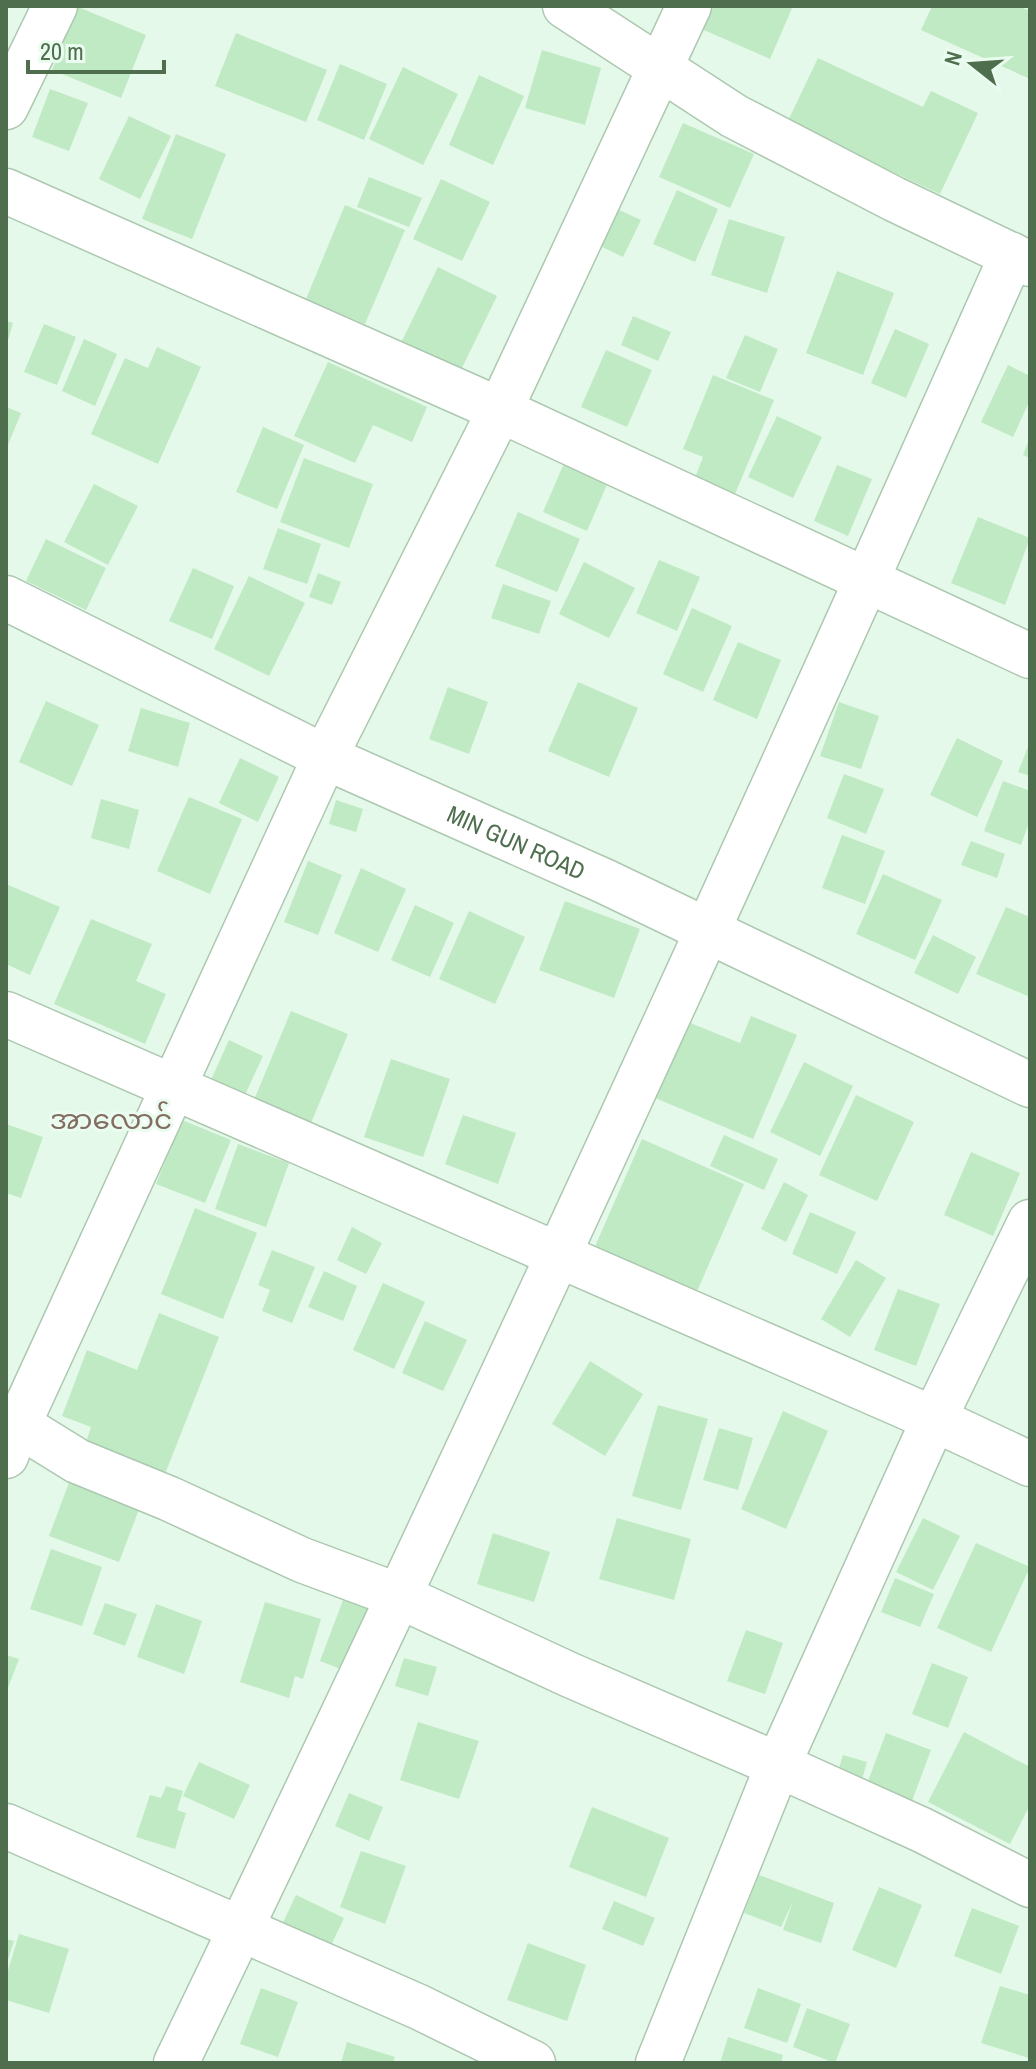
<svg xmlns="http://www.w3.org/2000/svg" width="1036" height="2069" viewBox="0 0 1036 2069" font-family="'Archivo Narrow','Noto Sans Myanmar',sans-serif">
<rect width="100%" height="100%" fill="#e4f9ea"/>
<g fill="#c0eac3">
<polygon points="706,6 793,6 770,59 697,27"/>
<polygon points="932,6 1018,6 1030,11 1030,79 921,30"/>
<polygon points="78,7 146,35 121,98 52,70"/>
<polygon points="236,33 327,70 306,122 215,86"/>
<polygon points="542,50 601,68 585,125 525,108"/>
<polygon points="818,58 923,107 931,91 978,113 940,194 787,123"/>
<polygon points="340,64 387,84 364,140 317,120"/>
<polygon points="403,67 458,94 423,165 369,139"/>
<polygon points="479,75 524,96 493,165 449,145"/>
<polygon points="50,89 88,103 69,151 32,137"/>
<polygon points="129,116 171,136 140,199 99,179"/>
<polygon points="683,123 754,154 730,208 659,177"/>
<polygon points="176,134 226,154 192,239 142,219"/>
<polygon points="369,177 422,198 409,227 357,207"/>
<polygon points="441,179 490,202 462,261 413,239"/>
<polygon points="677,190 718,209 695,262 653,244"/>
<polygon points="345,205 405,230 365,324 306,299"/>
<polygon points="615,208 641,220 623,257 598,245"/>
<polygon points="729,219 785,237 767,293 711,275"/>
<polygon points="438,267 497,296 460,372 401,343"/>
<polygon points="837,271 894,293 863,375 806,353"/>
<polygon points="633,316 671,332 658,361 621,345"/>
<polygon points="6,321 13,323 7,344 6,344"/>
<polygon points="44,324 76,337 57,385 24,372"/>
<polygon points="895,329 929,344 906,398 871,383"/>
<polygon points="745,335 778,349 760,392 726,378"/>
<polygon points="84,339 117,354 95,406 62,391"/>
<polygon points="157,347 201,367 158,464 91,434 125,358 148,368"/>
<polygon points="606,350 652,370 627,427 581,407"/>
<polygon points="328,362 427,407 412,442 373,425 355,463 294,436"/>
<polygon points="1008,365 1030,376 1030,400 1013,437 981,422"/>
<polygon points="713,375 774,400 733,499 693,483 703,457 683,449"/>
<polygon points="6,407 21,413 6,450"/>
<polygon points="777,416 822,437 793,498 748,477"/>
<polygon points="263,427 304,445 277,509 236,492"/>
<polygon points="1030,437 1030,458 1023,455"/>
<polygon points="304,458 373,484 349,548 280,522"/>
<polygon points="565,461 609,480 587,531 543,512"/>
<polygon points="837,465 872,479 848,536 814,521"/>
<polygon points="94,484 138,506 108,565 64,542"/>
<polygon points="518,512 580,539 557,592 495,566"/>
<polygon points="978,517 1030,538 1005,605 951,583"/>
<polygon points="278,528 321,544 307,584 263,569"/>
<polygon points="46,539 106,568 86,610 26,581"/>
<polygon points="659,560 700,577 677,631 636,613"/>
<polygon points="584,562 635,588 609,638 559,614"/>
<polygon points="193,568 234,586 212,639 169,621"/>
<polygon points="318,573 341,582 332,605 309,597"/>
<polygon points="249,576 305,603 269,676 214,649"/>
<polygon points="503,584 551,601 539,634 491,618"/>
<polygon points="692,608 732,626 703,692 663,674"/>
<polygon points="738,642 781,660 757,719 713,700"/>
<polygon points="578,682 638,708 609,777 548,751"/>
<polygon points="448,687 488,702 469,754 429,739"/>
<polygon points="46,701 99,725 72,786 19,762"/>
<polygon points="839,702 879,716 861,769 820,756"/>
<polygon points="141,708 190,723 178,767 128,751"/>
<polygon points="957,738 1003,761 977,817 930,795"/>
<polygon points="1030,742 1030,776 1018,772"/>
<polygon points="240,758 279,777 258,822 219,803"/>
<polygon points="844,774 884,789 866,834 827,818"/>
<polygon points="1003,781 1030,791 1030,820 1021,845 984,831"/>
<polygon points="189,797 242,819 210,894 157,871"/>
<polygon points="101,799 139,810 129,849 91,838"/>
<polygon points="336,800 363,809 356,832 329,824"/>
<polygon points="842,835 885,851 865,904 822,888"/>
<polygon points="971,841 1005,854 997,878 961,865"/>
<polygon points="308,861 342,875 318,935 284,922"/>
<polygon points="361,868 406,889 378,952 334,933"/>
<polygon points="883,874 942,900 915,960 856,934"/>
<polygon points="6,884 60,907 30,975 6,964"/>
<polygon points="565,901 640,929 614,998 539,970"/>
<polygon points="415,905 454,923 430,977 391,960"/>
<polygon points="1006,907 1030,917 1030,997 976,974"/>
<polygon points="469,911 525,937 495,1004 439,979"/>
<polygon points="91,919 152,944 136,981 166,994 145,1044 54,1004"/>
<polygon points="933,935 976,957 958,994 914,973"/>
<polygon points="291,1011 348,1034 311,1123 254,1100"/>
<polygon points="751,1016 797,1035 753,1139 655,1098 688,1022 740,1043"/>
<polygon points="229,1040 263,1056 244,1097 210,1082"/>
<polygon points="391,1059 450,1079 423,1157 364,1137"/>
<polygon points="804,1062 853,1086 820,1156 770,1132"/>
<polygon points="856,1095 914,1122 877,1201 819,1175"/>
<polygon points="463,1115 516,1133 498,1184 445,1164"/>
<polygon points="182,1120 231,1140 205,1203 156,1184"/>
<polygon points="6,1124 43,1137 21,1198 6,1193"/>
<polygon points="724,1135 778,1159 764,1190 710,1166"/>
<polygon points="642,1139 744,1184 695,1296 593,1251"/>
<polygon points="238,1144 289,1163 266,1227 215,1209"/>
<polygon points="971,1152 1020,1173 993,1236 944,1215"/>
<polygon points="784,1182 808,1195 786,1242 761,1229"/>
<polygon points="195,1208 257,1233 223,1319 161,1294"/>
<polygon points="810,1212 856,1232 837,1274 792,1254"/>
<polygon points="352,1227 382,1243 366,1274 337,1260"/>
<polygon points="272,1250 315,1267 292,1323 262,1311 270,1290 258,1285"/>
<polygon points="856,1260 886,1278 850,1337 821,1319"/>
<polygon points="324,1271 357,1286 343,1321 308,1307"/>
<polygon points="383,1283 425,1302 394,1369 353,1350"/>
<polygon points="898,1289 940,1304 916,1366 874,1350"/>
<polygon points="159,1313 219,1337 165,1474 86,1442 91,1427 62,1416 87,1350 137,1370"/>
<polygon points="425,1321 467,1340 443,1391 402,1373"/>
<polygon points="590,1361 643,1394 605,1456 552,1424"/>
<polygon points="658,1405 708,1419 681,1510 632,1496"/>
<polygon points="783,1411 828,1431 786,1529 741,1509"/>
<polygon points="719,1428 753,1438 738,1490 703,1480"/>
<polygon points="73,1472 143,1499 119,1562 49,1536"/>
<polygon points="617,1518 691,1539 674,1600 599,1579"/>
<polygon points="923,1518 960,1536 933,1590 896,1572"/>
<polygon points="493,1533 550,1552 534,1602 477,1584"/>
<polygon points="976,1543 1030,1567 991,1652 937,1628"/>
<polygon points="51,1549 102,1567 82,1626 30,1609"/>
<polygon points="895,1578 934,1594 920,1627 881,1612"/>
<polygon points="345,1595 381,1608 356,1675 320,1661"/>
<polygon points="265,1602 321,1619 303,1679 295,1676 289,1698 240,1682"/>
<polygon points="105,1603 137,1614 125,1646 93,1634"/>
<polygon points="156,1604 202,1621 184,1674 137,1657"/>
<polygon points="746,1630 783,1643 765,1694 727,1681"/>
<polygon points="6,1655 19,1659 6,1693"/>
<polygon points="404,1658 437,1667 428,1696 395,1686"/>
<polygon points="932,1663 968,1677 948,1728 912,1714"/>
<polygon points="418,1722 479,1741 459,1799 400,1780"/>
<polygon points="964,1732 1030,1767 1030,1805 1010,1844 928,1802"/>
<polygon points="886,1733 931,1750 912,1801 867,1784"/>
<polygon points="843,1755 867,1762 861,1783 837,1775"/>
<polygon points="199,1762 250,1785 234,1819 183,1796"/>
<polygon points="166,1786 183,1791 177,1810 186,1813 175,1849 136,1837 150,1795 161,1798"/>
<polygon points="349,1793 383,1807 369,1841 335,1826"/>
<polygon points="592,1807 669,1838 646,1897 569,1867"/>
<polygon points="361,1851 406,1866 385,1924 340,1907"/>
<polygon points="759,1875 834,1903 821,1943 783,1930 793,1901 781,1927 744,1913"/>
<polygon points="879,1887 922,1905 896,1968 852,1950"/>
<polygon points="296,1895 344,1918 327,1954 279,1931"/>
<polygon points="614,1901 655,1918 643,1946 602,1929"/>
<polygon points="972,1908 1019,1926 1001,1974 954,1956"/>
<polygon points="19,1934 69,1949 49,2013 6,2000 6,1977"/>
<polygon points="6,1939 14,1941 7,1963 6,1963"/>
<polygon points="528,1943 586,1965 567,2021 507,2000"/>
<polygon points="1000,1986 1030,1995 1029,2058 981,2043"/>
<polygon points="261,1988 298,2002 278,2057 240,2044"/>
<polygon points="758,1988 801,2004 787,2043 744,2028"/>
<polygon points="807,2008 850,2024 835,2063 793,2047"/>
<polygon points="728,2037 783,2055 781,2063 720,2063"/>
<polygon points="347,2042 395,2057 393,2063 341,2063"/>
</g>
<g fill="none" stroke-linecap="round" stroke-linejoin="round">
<g stroke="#adc8b0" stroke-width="47">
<g id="minor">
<polyline points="565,6 734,116 894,199 1030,264"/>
<polyline points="6,107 55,6"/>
<polyline points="6,191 500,410 1030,656"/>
<path id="s1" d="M6,598L325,757L604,881L1030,1085"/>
<polyline points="6,1014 934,1419 1030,1464"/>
<polyline points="6,1417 77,1461 170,1499 302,1560 399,1596 570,1675 778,1765 922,1830 1030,1885"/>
<polyline points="6,1456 19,1423 325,757 500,410 689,6"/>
<polyline points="6,1826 419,2007 533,2063"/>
<path d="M176,2063C465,1465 742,862 1012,255"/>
<polyline points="658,2063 778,1765 934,1419 1030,1222"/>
</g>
</g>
<use href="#minor" stroke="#fff" stroke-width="44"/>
</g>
<g text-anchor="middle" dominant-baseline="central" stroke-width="6" stroke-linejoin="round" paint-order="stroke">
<g font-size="24" fill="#4e6e4e" stroke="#eafcef">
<text stroke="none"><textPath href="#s1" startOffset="566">MIN GUN ROAD</textPath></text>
</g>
<g font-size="28" fill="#836d61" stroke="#eafcef">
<text x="111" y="1119">အာလောင်</text>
</g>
</g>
<rect width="1036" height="2069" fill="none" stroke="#4e6e4e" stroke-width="16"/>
<g transform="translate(972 64) rotate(287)" stroke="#eafcef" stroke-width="6" paint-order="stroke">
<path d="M0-6L14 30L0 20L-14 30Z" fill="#4e6e4e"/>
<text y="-12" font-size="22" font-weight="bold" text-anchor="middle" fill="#4e6e4e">N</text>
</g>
<path d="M28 60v12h136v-12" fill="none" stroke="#4e6e4e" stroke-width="4"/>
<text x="40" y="60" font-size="24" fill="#4e6e4e" stroke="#eafcef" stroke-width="6" paint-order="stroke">20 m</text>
</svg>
